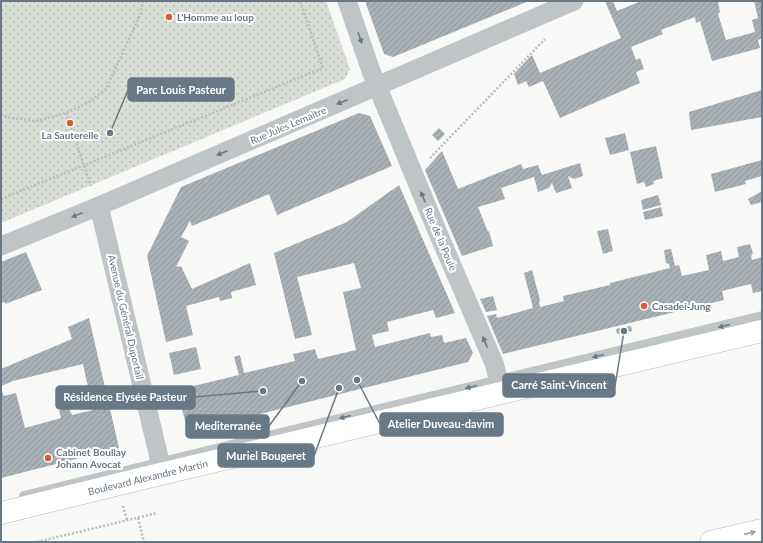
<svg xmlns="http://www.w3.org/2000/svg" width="763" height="543" viewBox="0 0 763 543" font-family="Lato,sans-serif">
<defs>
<pattern id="park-dots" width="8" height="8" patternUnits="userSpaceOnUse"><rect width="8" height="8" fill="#d8ddd5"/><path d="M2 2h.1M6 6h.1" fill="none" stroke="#b3b8b2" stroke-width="1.8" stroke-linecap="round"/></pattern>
<pattern id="building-hatch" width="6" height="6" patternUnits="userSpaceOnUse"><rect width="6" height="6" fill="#a9b1b6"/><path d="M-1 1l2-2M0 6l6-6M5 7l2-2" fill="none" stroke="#8e959a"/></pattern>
</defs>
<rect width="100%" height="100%" fill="#f8f8f6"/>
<polygon fill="url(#park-dots)" points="1,1 326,1 350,69 345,79 1,223"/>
<g fill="url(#building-hatch)">
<polygon points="365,1 529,1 393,57 384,54"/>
<polygon points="605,1 613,1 617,11 639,2 638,1 718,1 720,12 718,14 726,40 755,32 752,20 758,18 754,1 762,1 762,38 758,40 760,48 712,61 700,21 696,23 695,17 661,30 663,34 631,47 636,60 640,58 644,69 636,72 640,83 560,118 543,81 529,87 526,81 518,85 514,74 532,55 540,73 621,38"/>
<polygon points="762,90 762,117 691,130 689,112"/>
<polygon points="359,113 370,116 392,166 277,215 269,194 192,226 190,221 181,237 189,241 176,267 181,266 192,289 250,263 256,285 231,292 232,298 220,301 219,297 186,306 193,335 166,342 147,256 181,187"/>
<polygon points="439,128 445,134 438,141 432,135"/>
<polygon points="625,133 629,150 610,155 605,138"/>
<polygon points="656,146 663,178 653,181 654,184 646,187 644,182 637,184 630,152"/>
<polygon points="442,151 458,189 521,164 523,169 538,165 542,175 580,163 583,176 574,179 568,176 572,188 556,193 552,183 549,188 538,192 534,177 501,188 505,199 478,207 488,232 489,231 493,246 462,256 425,170"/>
<polygon points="762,160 762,176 745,181 746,184 715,192 711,174"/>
<polygon points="399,185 455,313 436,318 433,310 387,322 389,331 372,335 375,347 430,333 431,337 442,335 444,343 466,338 473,353 468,362 188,432 177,390 239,375 234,357 240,355 244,373 295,361 293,354 315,349 318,359 356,350 343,292 361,288 354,263 297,277 312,335 295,339 274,253 347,222"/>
<polygon points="762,191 762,202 751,205 748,199"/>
<polygon points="658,195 661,205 643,210 641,200"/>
<polygon points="661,207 663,216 645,220 643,212"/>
<polygon points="608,229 613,251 603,254 597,231"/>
<polygon points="750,244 753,253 751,256 752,260 762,257 762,291 753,293 751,284 742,286 722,291 724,300 503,354 487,316 496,314 497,318 533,308 524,273 532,270 540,300 539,302 540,307 564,301 563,296 610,285 610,283 670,268 669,264 666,263 664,250 671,249 675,266 679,265 682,276 709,270 706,255 721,251 723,261 739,257 737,247"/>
<polygon points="26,252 42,290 5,304 5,302 1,303 1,262"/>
<polygon points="493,296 497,310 486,312 480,299"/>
<polygon points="89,318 119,448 1,478 1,389 4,396 16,393 25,428 61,418 59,410 67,407 69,409 72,415 93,410 83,364 13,381 1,386 1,369 72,339 68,327"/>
<polygon points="631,326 632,331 617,334 616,329"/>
<polygon points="196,347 201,369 174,375 169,353"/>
</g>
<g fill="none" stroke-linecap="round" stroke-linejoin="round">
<g stroke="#b3b8bc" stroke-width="23">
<g id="primary">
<path id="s1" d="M1,513L148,477L762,331"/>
<polyline points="711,542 762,530"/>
</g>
</g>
<g stroke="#babdbf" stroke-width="2.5" stroke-dasharray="2 2" stroke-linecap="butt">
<polyline points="66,113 91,186"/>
<polyline points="1,114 11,118 37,121 66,113 89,102 106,89 140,15 143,1"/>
<polyline points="430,158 545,39"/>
<polyline points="1,199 323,68 300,1"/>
<polyline points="123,506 127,520"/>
<polyline points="138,518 144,542"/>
<polyline points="37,542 157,513"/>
</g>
<polyline stroke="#bfc4c7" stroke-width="10" points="24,496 117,473 762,316"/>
<g stroke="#bfc4c7" stroke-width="19">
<polyline points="347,1 371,71 435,226 494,363 502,393"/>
<polyline points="99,206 163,474"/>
<polyline points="1,246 99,206 574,1"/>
</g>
<use href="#primary" stroke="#fff" stroke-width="22"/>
</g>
<defs><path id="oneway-solid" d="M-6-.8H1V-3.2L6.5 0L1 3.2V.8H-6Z"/></defs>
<g fill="#697885">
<use href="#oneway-solid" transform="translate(360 38) rotate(71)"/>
<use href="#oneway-solid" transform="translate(342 102) rotate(157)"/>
<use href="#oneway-solid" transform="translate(222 153) rotate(157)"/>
<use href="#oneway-solid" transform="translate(423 197) rotate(-112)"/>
<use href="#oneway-solid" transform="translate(77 215) rotate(158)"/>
<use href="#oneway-solid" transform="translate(724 326) rotate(166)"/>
<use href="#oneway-solid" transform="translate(485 342) rotate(-113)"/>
<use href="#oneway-solid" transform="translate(598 356) rotate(166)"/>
<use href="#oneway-solid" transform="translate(471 387) rotate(166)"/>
<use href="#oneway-solid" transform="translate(345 417) rotate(166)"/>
</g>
<use fill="#96a0aa" href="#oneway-solid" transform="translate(750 533) rotate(-13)"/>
<g fill="#da5c34" stroke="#fff" stroke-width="1.5">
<circle cx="169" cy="17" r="4"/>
<circle cx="70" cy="123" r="4"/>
<circle cx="644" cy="306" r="4"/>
<circle cx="48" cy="458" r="4"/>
</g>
<g text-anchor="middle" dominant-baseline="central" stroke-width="4" stroke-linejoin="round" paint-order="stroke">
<g font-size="10" font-weight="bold" fill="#697885" stroke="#fff" text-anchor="start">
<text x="177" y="17">L'Homme au loup</text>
<text x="70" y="135" text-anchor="middle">La Sauterelle</text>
<text x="652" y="306">Casadei-Jung</text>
<text x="56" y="452">Cabinet Boullay<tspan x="56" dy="12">Johann Avocat</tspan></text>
</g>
<g font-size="10" fill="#697885" stroke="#fff">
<text transform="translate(288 125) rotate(-23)">Rue Jules Lemaitre</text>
<text transform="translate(441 239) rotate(67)">Rue de la Poule</text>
<text transform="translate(126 317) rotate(77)">Avenue du Général Duportail</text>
<text stroke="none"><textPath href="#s1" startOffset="151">Boulevard Alexandre Martin</textPath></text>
</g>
</g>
<path fill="none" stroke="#697885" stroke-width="1.5" d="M110 133L128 90M624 331L615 386M263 391L195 397M357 380L380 424M302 381L269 426M339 388L314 456"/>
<g fill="#697885" stroke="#fff" stroke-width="1.5">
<circle cx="110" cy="133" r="4"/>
<circle cx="624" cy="331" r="4"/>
<circle cx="263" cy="391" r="4"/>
<circle cx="357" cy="380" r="4"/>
<circle cx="302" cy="381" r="4"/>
<circle cx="339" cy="388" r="4"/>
</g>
<g fill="#697885" stroke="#697885" stroke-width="1.5">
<rect x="128" y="78" width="106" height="23" rx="4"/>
<rect x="503" y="374" width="112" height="23" rx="4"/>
<rect x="56" y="386" width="139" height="23" rx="4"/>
<rect x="380" y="413" width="123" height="23" rx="4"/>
<rect x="186" y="415" width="83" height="23" rx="4"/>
<rect x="218" y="444" width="96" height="23" rx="4"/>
</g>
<g font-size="11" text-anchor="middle" font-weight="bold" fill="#fff">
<text x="181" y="94">Parc Louis Pasteur</text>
<text x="559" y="389">Carré Saint-Vincent</text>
<text x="125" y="401">Résidence Elysée Pasteur</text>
<text x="441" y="428">Atelier Duveau-davim</text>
<text x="228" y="430">Mediterranée</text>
<text x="266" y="460">Muriel Bougeret</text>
</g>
<rect width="763" height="543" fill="none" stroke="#697885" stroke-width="4"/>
</svg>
